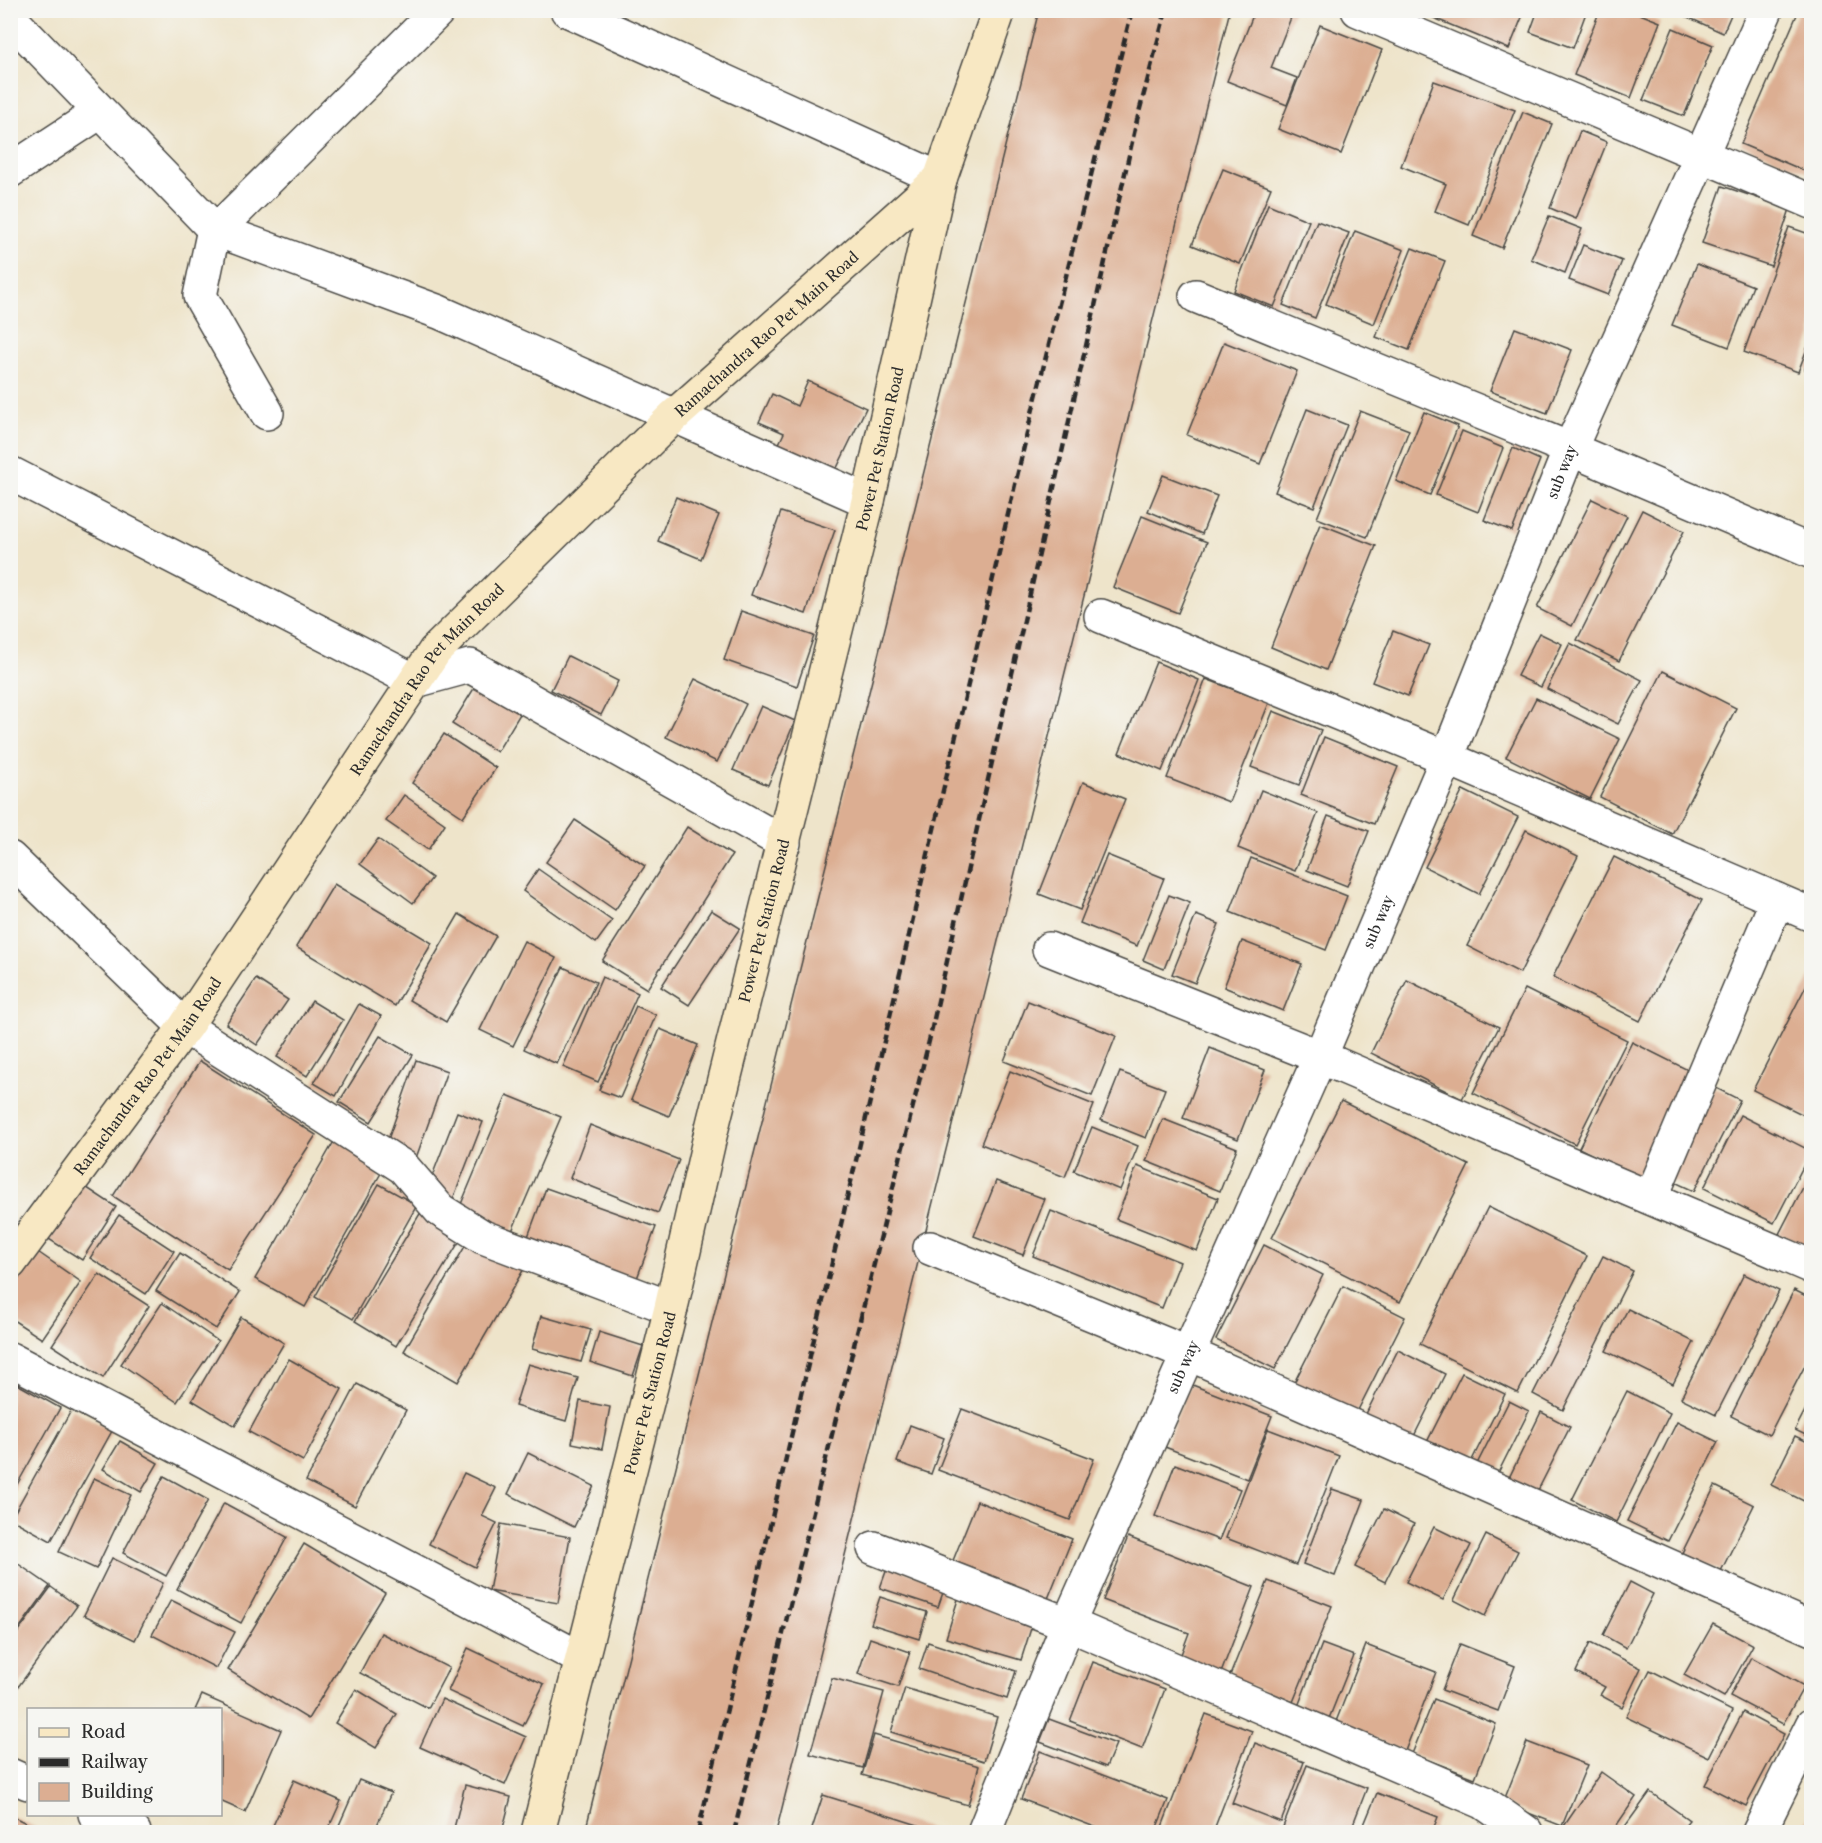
<svg xmlns="http://www.w3.org/2000/svg" width="1822" height="1843" viewBox="0 0 1822 1843" font-family="'Libre Caslon Text',serif">
<rect width="100%" height="100%" fill="#f6f6f2"/>
<filter id="ink" filterUnits="userSpaceOnUse"><feTurbulence type="fractalNoise" baseFrequency=".0167" numOctaves="2"/><feDisplacementMap in="SourceGraphic" scale="12" xChannelSelector="R" yChannelSelector="G"/><feConvolveMatrix kernelMatrix="1 2 1 2 8 2 1 2 1" color-interpolation-filters="sRGB"/></filter>
<filter id="wash" filterUnits="userSpaceOnUse"><feTurbulence type="fractalNoise" baseFrequency=".008" numOctaves="4" result="noise"/><feDisplacementMap in="SourceGraphic" scale="24" xChannelSelector="R" yChannelSelector="G"/><feGaussianBlur stdDeviation="1.35" result="paint"/><feColorMatrix in="noise" values="0 0 0 0 0 0 0 0 0 0 0 0 0 0 0 0 0 1.4 0 .05"/><feComposite in="paint" operator="in"/></filter>
<g filter="url(#wash)">
<rect width="100%" height="100%" fill="#eee4ca"/>
<g id="blocks">
<g fill="#dcae92">
<polygon points="1039,10 1230,10 776,1832 585,1832"/>
<polygon points="1255,10 1294,10 1271,68 1297,78 1287,105 1227,81"/>
<polygon points="1426,10 1525,10 1509,49 1424,14"/>
<polygon points="1538,10 1587,10 1573,48 1530,32"/>
<polygon points="1600,10 1630,10 1660,22 1631,98 1574,75"/>
<polygon points="1672,10 1733,10 1723,33"/>
<polygon points="1799,10 1812,12 1812,174 1741,144"/>
<polygon points="1320,25 1382,50 1341,154 1278,129"/>
<polygon points="1673,28 1713,45 1684,116 1643,100"/>
<polygon points="1434,81 1515,110 1469,225 1435,211 1446,184 1401,166"/>
<polygon points="1523,112 1552,124 1502,248 1473,236"/>
<polygon points="1580,131 1607,142 1576,219 1550,208"/>
<polygon points="1223,169 1271,188 1240,264 1192,245"/>
<polygon points="1722,186 1790,209 1771,266 1702,243"/>
<polygon points="1268,204 1309,221 1274,307 1234,291"/>
<polygon points="1549,216 1582,229 1565,273 1531,259"/>
<polygon points="1317,221 1349,233 1315,318 1283,305"/>
<polygon points="1789,227 1812,235 1812,336 1798,372 1744,352"/>
<polygon points="1355,231 1404,250 1374,324 1326,304"/>
<polygon points="1583,245 1622,261 1608,295 1569,280"/>
<polygon points="1412,248 1445,261 1409,350 1376,337"/>
<polygon points="1697,264 1753,286 1729,347 1672,325"/>
<polygon points="1515,328 1572,350 1547,413 1490,391"/>
<polygon points="1224,342 1297,371 1260,464 1187,435"/>
<polygon points="1811,352 1812,352 1812,372 1805,369"/>
<polygon points="808,381 866,408 833,476 776,450 784,433 759,422 772,394 797,406"/>
<polygon points="1307,409 1347,425 1314,507 1275,492"/>
<polygon points="1360,411 1409,430 1367,537 1317,518"/>
<polygon points="1424,412 1458,426 1430,495 1396,481"/>
<polygon points="1462,431 1503,448 1478,512 1436,495"/>
<polygon points="1513,448 1540,460 1512,531 1484,520"/>
<polygon points="1163,475 1217,496 1202,534 1148,511"/>
<polygon points="676,497 719,515 701,559 658,541"/>
<polygon points="1592,499 1627,516 1572,626 1537,608"/>
<polygon points="1642,510 1684,531 1619,661 1577,640"/>
<polygon points="781,512 835,530 806,614 751,595"/>
<polygon points="1142,516 1207,542 1178,613 1113,587"/>
<polygon points="1320,524 1376,546 1326,670 1271,647"/>
<polygon points="741,611 814,636 797,686 724,660"/>
<polygon points="1393,631 1429,645 1408,696 1372,682"/>
<polygon points="1539,633 1562,644 1541,687 1517,676"/>
<polygon points="1570,643 1642,680 1618,724 1547,689"/>
<polygon points="568,656 618,681 601,715 551,690"/>
<polygon points="1156,662 1199,680 1162,771 1119,753"/>
<polygon points="1663,671 1736,708 1672,834 1600,797"/>
<polygon points="695,679 746,704 717,762 666,737"/>
<polygon points="1206,679 1269,703 1229,802 1167,778"/>
<polygon points="478,682 523,709 497,752 452,724"/>
<polygon points="1536,698 1620,739 1590,799 1506,757"/>
<polygon points="761,706 795,721 768,785 733,770"/>
<polygon points="1273,711 1321,730 1299,785 1251,767"/>
<polygon points="444,734 496,768 463,817 412,783"/>
<polygon points="1324,737 1398,767 1374,824 1301,795"/>
<polygon points="1083,782 1125,799 1080,910 1039,894"/>
<polygon points="1261,790 1318,813 1295,871 1238,848"/>
<polygon points="1463,790 1518,817 1479,894 1425,867"/>
<polygon points="404,795 445,824 428,850 386,821"/>
<polygon points="1328,816 1369,831 1347,886 1307,870"/>
<polygon points="575,820 645,866 615,910 546,862"/>
<polygon points="687,827 732,855 647,989 602,961"/>
<polygon points="1526,830 1578,856 1520,973 1467,946"/>
<polygon points="378,839 432,878 413,903 360,864"/>
<polygon points="1107,855 1164,878 1137,946 1080,923"/>
<polygon points="1614,857 1702,900 1640,1021 1553,977"/>
<polygon points="1251,858 1347,896 1326,950 1230,912"/>
<polygon points="538,869 612,921 596,943 523,891"/>
<polygon points="334,884 432,943 395,1006 296,947"/>
<polygon points="1169,895 1190,903 1164,969 1143,960"/>
<polygon points="711,910 740,928 689,1005 661,987"/>
<polygon points="459,914 496,936 446,1022 409,1000"/>
<polygon points="1196,915 1219,924 1195,983 1172,974"/>
<polygon points="524,941 556,958 513,1046 480,1030"/>
<polygon points="1242,941 1302,964 1283,1011 1224,987"/>
<polygon points="563,967 596,982 557,1064 524,1049"/>
<polygon points="1812,974 1812,1119 1753,1090"/>
<polygon points="602,977 638,993 598,1082 563,1067"/>
<polygon points="256,979 288,1000 257,1045 226,1024"/>
<polygon points="1407,980 1499,1027 1462,1099 1371,1053"/>
<polygon points="1525,989 1627,1040 1575,1144 1473,1093"/>
<polygon points="312,1001 343,1020 307,1076 277,1057"/>
<polygon points="1028,1001 1116,1036 1092,1096 1004,1061"/>
<polygon points="359,1004 381,1016 336,1096 314,1083"/>
<polygon points="636,1006 656,1015 620,1098 599,1090"/>
<polygon points="660,1029 698,1045 669,1116 631,1100"/>
<polygon points="380,1036 413,1055 371,1122 339,1102"/>
<polygon points="1632,1042 1694,1073 1640,1179 1579,1148"/>
<polygon points="1210,1048 1265,1070 1238,1139 1183,1118"/>
<polygon points="416,1060 447,1071 416,1158 385,1148"/>
<polygon points="200,1061 316,1135 228,1270 113,1196"/>
<polygon points="1010,1071 1094,1105 1065,1177 981,1144"/>
<polygon points="1120,1072 1165,1089 1146,1138 1101,1120"/>
<polygon points="1714,1087 1740,1100 1694,1191 1668,1179"/>
<polygon points="507,1095 561,1117 509,1238 456,1216"/>
<polygon points="1341,1101 1469,1165 1400,1302 1272,1238"/>
<polygon points="457,1112 483,1122 453,1199 427,1189"/>
<polygon points="1740,1115 1811,1151 1774,1223 1704,1188"/>
<polygon points="1163,1119 1237,1148 1220,1191 1146,1161"/>
<polygon points="590,1125 679,1160 658,1213 570,1178"/>
<polygon points="1092,1127 1138,1146 1120,1190 1074,1171"/>
<polygon points="336,1138 385,1166 305,1307 255,1279"/>
<polygon points="1137,1166 1218,1198 1197,1251 1116,1219"/>
<polygon points="1810,1174 1812,1175 1812,1250 1779,1234"/>
<polygon points="996,1181 1045,1199 1023,1255 974,1236"/>
<polygon points="78,1182 116,1207 82,1260 44,1236"/>
<polygon points="379,1184 417,1205 353,1319 315,1297"/>
<polygon points="546,1188 656,1227 636,1281 526,1242"/>
<polygon points="1488,1207 1587,1256 1518,1393 1420,1344"/>
<polygon points="1051,1211 1180,1262 1162,1308 1033,1256"/>
<polygon points="421,1212 462,1237 396,1346 355,1321"/>
<polygon points="119,1215 174,1251 146,1294 90,1258"/>
<polygon points="471,1236 525,1267 458,1382 404,1351"/>
<polygon points="1264,1245 1323,1275 1275,1369 1216,1340"/>
<polygon points="35,1250 81,1282 42,1339 10,1318 10,1285"/>
<polygon points="180,1253 240,1292 216,1329 156,1291"/>
<polygon points="1603,1256 1633,1271 1563,1410 1533,1394"/>
<polygon points="99,1274 149,1306 103,1378 52,1345"/>
<polygon points="1744,1274 1779,1291 1716,1415 1681,1398"/>
<polygon points="1343,1286 1405,1317 1356,1414 1294,1383"/>
<polygon points="1794,1290 1812,1299 1812,1352 1769,1435 1731,1416"/>
<polygon points="162,1303 218,1341 177,1402 121,1364"/>
<polygon points="1628,1309 1694,1342 1673,1384 1606,1351"/>
<polygon points="541,1316 591,1330 581,1362 532,1349"/>
<polygon points="241,1317 284,1343 235,1426 192,1400"/>
<polygon points="599,1332 643,1346 633,1376 590,1362"/>
<polygon points="1398,1350 1445,1374 1411,1442 1364,1418"/>
<polygon points="289,1359 342,1389 303,1461 249,1432"/>
<polygon points="528,1364 578,1378 566,1421 515,1406"/>
<polygon points="1462,1373 1505,1394 1469,1466 1426,1444"/>
<polygon points="10,1380 60,1408 10,1497"/>
<polygon points="357,1384 406,1410 355,1506 306,1481"/>
<polygon points="1190,1384 1272,1416 1247,1479 1165,1447"/>
<polygon points="1627,1391 1670,1413 1616,1522 1572,1500"/>
<polygon points="1812,1397 1812,1438 1795,1430"/>
<polygon points="580,1401 610,1407 602,1449 572,1443"/>
<polygon points="1509,1401 1529,1411 1496,1477 1476,1466"/>
<polygon points="72,1409 112,1431 51,1541 11,1519"/>
<polygon points="962,1409 1094,1459 1070,1520 938,1470"/>
<polygon points="1541,1412 1570,1427 1535,1496 1507,1482"/>
<polygon points="1677,1422 1718,1442 1668,1541 1627,1521"/>
<polygon points="910,1425 944,1438 931,1474 897,1462"/>
<polygon points="1268,1429 1339,1456 1296,1565 1226,1538"/>
<polygon points="1795,1436 1812,1444 1812,1505 1771,1485"/>
<polygon points="120,1441 158,1463 141,1492 103,1469"/>
<polygon points="528,1453 594,1486 574,1527 508,1494"/>
<polygon points="1175,1464 1240,1489 1219,1540 1155,1516"/>
<polygon points="464,1473 496,1488 482,1516 497,1523 475,1567 429,1544"/>
<polygon points="164,1476 208,1500 166,1576 123,1553"/>
<polygon points="94,1478 131,1495 96,1569 59,1552"/>
<polygon points="1715,1486 1754,1505 1721,1571 1682,1553"/>
<polygon points="1332,1489 1364,1500 1335,1576 1303,1564"/>
<polygon points="977,1501 1072,1539 1045,1606 950,1568"/>
<polygon points="224,1503 287,1537 241,1623 177,1589"/>
<polygon points="1384,1509 1414,1524 1385,1582 1355,1567"/>
<polygon points="501,1524 570,1537 558,1603 489,1591"/>
<polygon points="1434,1527 1471,1545 1443,1600 1406,1582"/>
<polygon points="1486,1535 1518,1551 1485,1616 1454,1600"/>
<polygon points="1128,1537 1254,1587 1221,1673 1180,1657 1189,1633 1103,1600"/>
<polygon points="304,1544 385,1593 308,1719 228,1670"/>
<polygon points="112,1558 163,1583 135,1640 84,1615"/>
<polygon points="14,1561 50,1586 10,1641 10,1566"/>
<polygon points="888,1566 946,1584 938,1607 880,1588"/>
<polygon points="1268,1581 1332,1606 1293,1702 1229,1678"/>
<polygon points="1630,1582 1653,1594 1626,1648 1603,1635"/>
<polygon points="51,1587 77,1606 10,1698 10,1643"/>
<polygon points="959,1596 1034,1619 1021,1660 946,1638"/>
<polygon points="880,1597 927,1612 919,1639 871,1624"/>
<polygon points="171,1600 235,1632 216,1668 152,1635"/>
<polygon points="1713,1624 1753,1645 1724,1697 1684,1675"/>
<polygon points="381,1633 449,1668 428,1708 360,1673"/>
<polygon points="870,1638 910,1652 898,1687 858,1674"/>
<polygon points="928,1642 1016,1671 1007,1699 919,1669"/>
<polygon points="1590,1643 1641,1668 1622,1707 1600,1695 1605,1687 1576,1672"/>
<polygon points="1322,1644 1354,1656 1328,1721 1297,1709"/>
<polygon points="1460,1644 1515,1666 1498,1711 1442,1690"/>
<polygon points="1366,1645 1436,1672 1405,1751 1335,1724"/>
<polygon points="468,1648 544,1684 523,1726 448,1691"/>
<polygon points="1751,1657 1804,1686 1783,1724 1730,1696"/>
<polygon points="1093,1662 1165,1689 1142,1749 1070,1721"/>
<polygon points="1650,1670 1732,1711 1709,1757 1626,1717"/>
<polygon points="832,1678 884,1692 863,1768 810,1754"/>
<polygon points="905,1688 997,1717 984,1761 891,1732"/>
<polygon points="356,1689 397,1714 376,1748 335,1723"/>
<polygon points="202,1695 281,1730 245,1812 220,1801 220,1710 195,1710"/>
<polygon points="442,1699 526,1737 505,1785 420,1747"/>
<polygon points="1434,1699 1496,1724 1475,1778 1412,1754"/>
<polygon points="1743,1712 1784,1734 1746,1806 1705,1785"/>
<polygon points="1206,1714 1252,1731 1213,1832 1160,1832"/>
<polygon points="1049,1719 1116,1744 1106,1767 1040,1742"/>
<polygon points="874,1735 979,1766 968,1805 862,1775"/>
<polygon points="1527,1742 1587,1765 1562,1826 1503,1803"/>
<polygon points="1255,1743 1304,1762 1281,1822 1232,1803"/>
<polygon points="1040,1751 1168,1800 1155,1832 1108,1832 1021,1799"/>
<polygon points="1307,1765 1367,1788 1350,1832 1297,1832 1283,1827"/>
<polygon points="1601,1772 1636,1797 1612,1832 1560,1832"/>
<polygon points="294,1780 341,1801 327,1832 270,1832"/>
<polygon points="359,1780 391,1793 374,1832 336,1832"/>
<polygon points="465,1785 511,1797 502,1832 453,1832"/>
<polygon points="1650,1792 1689,1820 1679,1832 1621,1832"/>
<polygon points="1377,1793 1438,1817 1432,1832 1361,1832"/>
<polygon points="823,1795 940,1832 811,1832"/>
<polygon points="1812,1814 1812,1832 1798,1832"/>
<polygon points="10,1815 44,1832 10,1832"/>
</g>
</g>
</g>
<g filter="url(#ink)">
<use href="#blocks" fill-opacity="0" stroke="#484743" stroke-width="1.5"/>
<g fill="none" stroke-linecap="round" stroke-linejoin="round">
<g stroke="#484743" stroke-width="36">
<g id="street">
<polyline points="567,10 940,179"/>
<polyline points="1358,10 1812,202"/>
<polyline points="10,18 214,229 439,312 868,501"/>
<polyline points="10,171 100,112"/>
<polyline points="214,229 200,296 267,413"/>
<polyline points="217,230 437,12"/>
<polyline points="1196,296 1570,449 1812,552"/>
<polyline points="10,473 415,681 470,666 784,843"/>
<polyline points="1101,616 1447,758 1812,915"/>
<polyline points="10,858 185,1027 403,1167 440,1210 483,1237 671,1308"/>
<polyline points="1049,949 1320,1057 1812,1267"/>
<polyline points="1651,1198 1777,900"/>
<polyline points="930,1248 1187,1353 1812,1629"/>
<polyline points="10,1359 582,1659"/>
<polyline points="874,1548 1068,1624 1483,1802 1526,1832"/>
<polyline points="10,1775 28,1783"/>
<polyline points="95,1814 134,1832"/>
<path id="s1" d="M984,1832L1068,1624L1320,1057L1447,758L1570,449L1766,10"/>
<polyline points="1759,1832 1812,1725"/>
</g>
</g>
<g stroke="#484743" stroke-width="36">
<g id="secondary">
<path id="s2" d="M10,1263L185,1027L435,651L674,416L940,179"/>
<path id="s3" d="M538,1832L671,1308L710,1136L868,501L940,179L999,10"/>
</g>
</g>
<use href="#street" stroke="#fff" stroke-width="33"/>
<use href="#secondary" stroke="#f8e8c3" stroke-width="33"/>
<g stroke="#2b2b2b" stroke-width="4.5" stroke-dasharray="9 4.5" stroke-linecap="butt">
<polyline points="698,1832 1030,421 1132,10"/>
<polyline points="734,1832 929,1041 1137,120 1166,10"/>
</g>
</g>
</g>
<g text-anchor="middle" dominant-baseline="central" stroke-width="6" stroke-linejoin="round" paint-order="stroke">
<g font-size="15" fill="#2b2b2b" stroke="#f6f6f2">
<text stroke="none"><textPath href="#s2" startOffset="1204">Ramachandra Rao Pet Main Road</textPath></text>
<text stroke="none"><textPath href="#s3" startOffset="1425">Power Pet Station Road</textPath></text>
<text stroke="none"><textPath href="#s1" startOffset="1478">sub way</textPath></text>
<text stroke="none"><textPath href="#s2" startOffset="718">Ramachandra Rao Pet Main Road</textPath></text>
<text stroke="none"><textPath href="#s3" startOffset="939">Power Pet Station Road</textPath></text>
<text stroke="none"><textPath href="#s1" startOffset="992">sub way</textPath></text>
<text stroke="none"><textPath href="#s2" startOffset="232">Ramachandra Rao Pet Main Road</textPath></text>
<text stroke="none"><textPath href="#s1" startOffset="506">sub way</textPath></text>
<text stroke="none"><textPath href="#s3" startOffset="453">Power Pet Station Road</textPath></text>
</g>
</g>
<rect width="1822" height="1843" fill="none" stroke="#f6f6f2" stroke-width="36"/>
<rect x="27" y="1708" width="195" height="108" fill="#f6f6f2" stroke="#a5a5a2" stroke-width="1.5"/>
<rect x="39" y="1728" width="30" height="9" fill="#f8e8c3" stroke="#a5a5a2" stroke-width="1.5"/>
<text x="81" y="1738" font-size="18" fill="#2b2b2b">Road</text>
<rect x="39" y="1758" width="30" height="9" fill="#2b2b2b" stroke="#a5a5a2" stroke-width="1.5"/>
<text x="81" y="1768" font-size="18" fill="#2b2b2b">Railway</text>
<rect x="39" y="1783" width="30" height="18" fill="#dcae92" stroke="#a5a5a2" stroke-width="1.5"/>
<text x="81" y="1798" font-size="18" fill="#2b2b2b">Building</text>
</svg>
